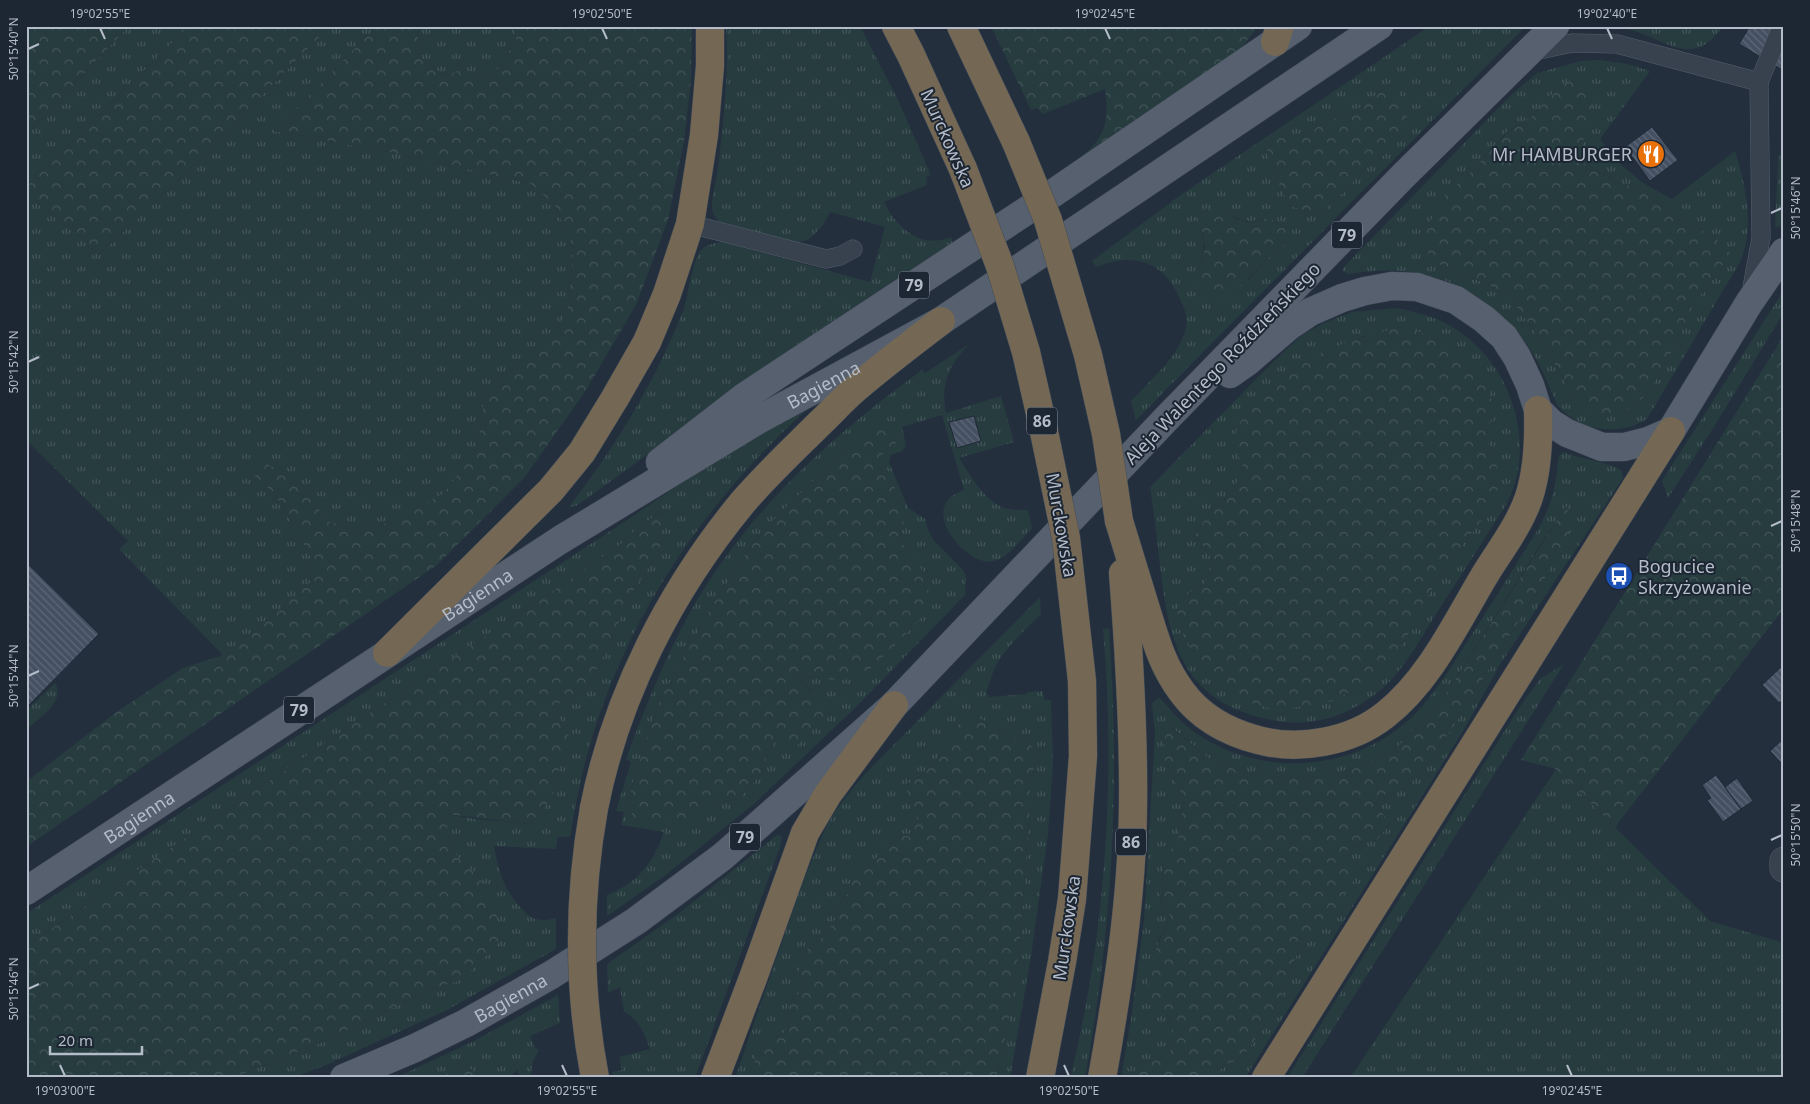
<svg xmlns="http://www.w3.org/2000/svg" width="1810" height="1104" viewBox="0 0 1810 1104" font-family="'Noto Sans',sans-serif">
<defs>
<pattern id="grass-tufts" width="24" height="20" patternUnits="userSpaceOnUse" patternTransform="scale(1.25)"><rect width="24" height="20" fill="#263c3f"/><path d="M3 7l-1-3M5 7V3M7 7l1-3M15 17l-1-3M17 17v-4M19 17l1-3" fill="none" stroke="#435659"/></pattern>
<pattern id="forest-crowns" width="20" height="18" patternUnits="userSpaceOnUse" patternTransform="scale(1.25)"><rect width="20" height="18" fill="#263c3f"/><path d="M2 6a3 3 0 1 1 6 0M12 15a3 3 0 1 1 6 0" fill="none" stroke="#435659"/></pattern>
<pattern id="building-back-hatch" width="6" height="6" patternUnits="userSpaceOnUse" patternTransform="scale(1.25)"><rect width="6" height="6" fill="#455162"/><path d="M-1 5l2 2M0 0l6 6M5-1l2 2" fill="none" stroke="#5d6877"/></pattern>
</defs>
<rect width="100%" height="100%" fill="#242f3e"/>
<g fill="url(#grass-tufts)" fill-rule="evenodd">
<polygon points="129,26 189,26 26,187 26,135"/>
<polygon points="330,26 377,26 274,131 421,158 531,184 556,207 574,249 567,315 525,360 486,387 477,448 444,494 388,523 355,529 327,521 297,480 249,471 275,494 311,557 310,583 263,625 223,655 119,549 128,541 26,440 26,196 71,227 99,255 202,157"/>
<polygon points="417,26 515,26 516,40 493,77 476,76 463,68 450,75 426,68 419,52"/>
<path d="M726,26H860L898,100L931,175L926,177L927,185L884,202C896,227 921,250 951,237L954,244L707,411L593,494L576,506L569,507C616,446 657,379 684,308C689,293 692,260 702,249C708,244 716,243 723,242L870,282L885,227L830,212L823,225L814,235L807,240L791,243L720,223C717,219 713,215 712,210C711,198 718,174 719,160C724,116 729,71 726,26Z"/>
<path d="M1430,26H1526L1136,420L1131,401C1150,380 1179,357 1186,328C1189,319 1184,308 1180,299C1163,260 1134,252 1096,267L1092,261L1182,194ZM1385,88L1386,153L1365,169L1321,215L1290,206L1270,166L1282,136L1300,134L1313,130L1329,120L1353,113ZM1203,209H1225C1242,224 1243,222 1265,219L1291,240L1272,254L1248,280L1199,266C1206,245 1206,237 1195,217Z"/>
<path d="M1605,26H1723C1694,69 1668,41 1632,30C1623,27 1614,27 1605,26Z"/>
<path d="M1600,60L1628,64L1650,71L1600,139L1619,163L1643,183L1672,199L1735,151C1746,187 1755,226 1740,262L1647,419C1618,437 1580,431 1558,406C1550,390 1544,372 1535,357C1490,288 1429,260 1348,274L1344,272L1342,269L1511,95L1537,73L1581,61ZM1548,97L1585,130L1577,159L1620,183L1640,189L1666,210L1715,238L1717,274L1695,302L1664,367L1645,396L1622,415L1574,399L1547,350L1509,295L1469,276L1445,268L1468,175L1507,132L1534,115Z"/>
<polygon points="1784,149 1784,223 1779,227 1776,227 1775,224 1778,166 1779,157"/>
<polygon points="1784,290 1784,312 1717,422 1668,498 1662,481"/>
<path d="M1397,308C1413,311 1427,315 1441,321C1500,348 1533,421 1515,483C1513,490 1509,498 1506,505C1482,543 1457,581 1433,619C1419,641 1406,666 1387,684C1358,712 1317,728 1277,721C1185,705 1169,648 1160,565C1157,539 1154,513 1150,487L1271,364L1303,334L1326,322L1352,312ZM1364,336L1433,338L1455,357L1495,410L1485,437L1495,458L1492,508L1451,559L1427,597L1210,680L1184,636L1182,598L1205,583L1212,559L1195,535L1212,509L1232,494L1243,467L1235,443L1278,381L1315,356Z"/>
<path d="M968,345C949,365 940,385 946,413L1001,396L1014,442L959,458C970,475 984,500 1004,508C1011,510 1020,510 1028,510L1032,528C1021,539 1009,557 994,561C972,568 929,523 948,500C952,495 959,492 964,490L942,415L902,427L906,446L902,451L891,455L889,462L908,508L925,519L928,530L934,541L963,570L966,576L965,595L857,706L755,803L667,874L607,916V895C638,883 654,862 664,832L621,825L624,812L616,811L631,762L626,759C644,710 663,662 688,616C744,514 829,438 922,370L925,373ZM895,445L881,455L887,472L907,512L898,539L914,557L912,628L893,645L819,679L800,674L797,675L798,681L811,690L775,741L767,755L761,774L739,799L707,803L652,822L634,820L628,804L634,778L660,700L712,606L751,546L781,512L847,448Z"/>
<path d="M811,406C708,497 627,615 589,748C581,777 575,807 570,837H558L556,849L494,846C498,870 504,890 521,908C525,912 530,918 536,919C543,921 549,920 556,918V949L447,1010L326,1065L292,1078H232L322,1042L428,991L463,979L480,878L451,850L445,814L476,819L532,824L552,797L560,763L572,743L561,723L557,704L573,700L589,685L610,643L630,596L660,549L661,512L640,526L621,544L556,589L340,733L26,946V914L615,528L756,433Z"/>
<path d="M1564,452C1577,458 1616,464 1622,471L1623,478L1501,663L1463,731L1245,1078H1210L1228,1063L1240,1061L1267,1022L1284,991L1299,948L1313,939L1347,850L1360,843L1377,840L1389,825L1376,802L1383,795L1401,791L1422,772L1451,730L1547,575L1566,507L1542,542L1446,694L1400,745L1363,766L1323,776L1287,778L1246,774L1210,759L1170,726L1165,760L1184,799L1178,839L1164,862L1160,900L1171,918L1158,941L1165,1010L1173,1027L1175,1047L1158,1060L1139,1062L1132,1078H1121L1131,1019L1144,920L1155,733L1152,703L1158,698L1161,699C1170,709 1179,720 1190,729C1257,779 1353,774 1413,716C1442,687 1462,648 1485,614C1497,595 1509,576 1521,556C1533,538 1545,520 1551,500C1556,485 1557,470 1559,455Z"/>
<path d="M1040,597L1041,614C1025,630 1008,645 996,665C992,673 990,683 986,692L989,697L1027,694V692L1042,691L1045,700H1051L1053,764L1048,834L1031,956L1010,1078H996L1009,1021L1019,951L1030,809V783L1037,757L1028,739L1007,738L998,727L955,726C942,751 934,771 907,784L920,816L910,836L851,879L849,893L840,902L835,920L825,935L807,950L799,969L802,983L800,993L791,1001L788,1011L789,1022L785,1032L771,1040L759,1044L754,1078H735L802,884L818,845L827,825L836,810L848,794L865,774Z"/>
<path d="M1109,628C1120,782 1113,925 1085,1078H1070C1106,935 1116,776 1103,629Z"/>
<polygon points="1564,664 1302,1078 1287,1078 1519,708 1540,679"/>
<path d="M55,683C66,702 39,718 26,730V711Z"/>
<polygon points="1556,769 1710,921 1784,943 1784,1078 1350,1078"/>
<path d="M777,835L782,836L780,847L695,1078H613L612,1072L622,1070L619,1057L650,1049C644,1033 640,1020 624,1012L620,987L608,993L607,964L678,914Z"/>
<polygon points="558,995 560,1023 530,1036 535,1048 539,1050 533,1061 530,1078 520,1078 518,1070 507,1078 481,1078 465,1064 440,1078 395,1078 474,1041"/>
</g>
<g fill="url(#forest-crowns)">
<polygon points="26,26 129,26 26,135"/>
<polygon points="189,26 330,26 202,157 99,255 71,227 26,196 26,187"/>
<polygon points="377,26 417,26 419,52 426,68 449,75 463,68 476,76 493,77 516,40 515,26 692,26 691,81 684,141 668,220 636,305 585,392 524,478 437,565 26,847 26,782 115,713 183,668 223,655 263,625 310,583 311,557 275,494 249,471 265,463 297,480 327,521 355,529 388,523 444,493 477,448 486,387 525,360 567,315 574,249 556,207 531,184 421,158 274,131"/>
<path d="M991,26H1258L1246,42L1228,62L1063,178L1060,171C1096,148 1112,135 1105,89L1043,114L1037,108L1031,110Z"/>
<polygon points="1574,77 1595,96 1578,160 1620,183 1640,189 1666,210 1715,238 1730,253 1717,274 1695,302 1664,367 1645,396 1622,415 1593,418 1574,399 1547,350 1509,295 1469,276 1445,268 1428,256 1425,233 1441,199 1468,175 1508,132 1534,115 1548,97"/>
<polygon points="1385,88 1398,89 1407,118 1402,136 1386,153 1365,169 1321,215 1290,206 1270,166 1267,148 1282,136 1300,134 1313,130 1329,120 1353,113"/>
<polygon points="1203,209 1225,209 1237,220 1247,222 1265,219 1289,223 1291,240 1272,254 1233,294 1218,297 1205,293 1197,286 1199,266 1205,248 1203,232 1195,226 1195,217"/>
<path d="M1406,326L1433,338L1483,378L1495,410L1485,437L1495,458L1500,481L1492,508L1451,559L1427,597L1403,644L1371,677L1335,701L1286,709L1268,708L1233,697L1210,680L1184,637L1177,612L1182,598L1205,583L1212,559L1195,535L1212,509L1232,494L1243,467C1241,460 1235,450 1235,442C1234,410 1289,369 1315,356C1344,341 1376,333 1406,326Z"/>
<polygon points="1784,335 1784,608 1615,827 1556,769 1521,760"/>
<path d="M887,426L898,433L895,445L882,455L887,472L907,512L898,539L914,557L926,577L929,594L925,614L873,667L845,680L819,679L800,674L797,675L798,681L821,698L824,718L795,748L775,741L767,755L761,774L739,799L707,803C703,835 656,822 634,820L628,804L634,778L660,700L712,606L751,546L781,512L847,448L867,430Z"/>
<path d="M1566,506L1573,524L1547,575L1451,730L1422,772L1401,791L1383,795L1376,802L1389,824L1377,840L1360,843L1347,850L1355,878L1330,917L1313,939L1299,948L1284,991L1267,1022L1240,1061L1228,1063L1210,1078H1132L1139,1062L1158,1060L1175,1047C1172,1016 1170,1013 1146,996C1150,964 1155,946 1171,918L1160,900L1164,861L1178,839L1184,799L1165,760L1164,741L1169,726L1210,759L1246,774L1287,778L1323,776L1363,766L1400,745L1446,694Z"/>
<polygon points="662,512 660,549 630,596 610,643 589,685 573,700 557,704 561,723 573,743 560,763 552,797 532,824 445,814 451,850 480,878 497,916 498,944 463,979 428,991 322,1042 232,1078 26,1078 26,946 340,733 556,589 621,544 640,526"/>
<path d="M977,717L998,727L1007,738L1028,739L1037,757L1030,783V809L1019,951L1009,1021L996,1078H754L755,1055L759,1044L771,1040L785,1032L789,1022L788,1011L791,1001L800,993L802,983L799,969L807,950L825,935L835,920L840,902L849,893L851,879L858,866L873,863L892,836H910L920,816L907,802V784C934,771 942,751 955,726Z"/>
<polygon points="465,1064 481,1078 440,1078"/>
</g>
<g fill="url(#building-back-hatch)" stroke="#1f2835">
<polygon points="1750,26 1784,26 1784,71 1739,44"/>
<polygon points="1652,127 1678,160 1650,181 1625,147"/>
<polygon points="974,416 981,441 957,448 949,422"/>
<polygon points="26,562 99,634 26,708"/>
<polygon points="1782,666 1784,699 1779,703 1762,685"/>
<polygon points="1784,738 1784,766 1770,751"/>
<polygon points="1716,775 1741,809 1723,822 1707,800 1711,798 1702,785"/>
<polygon points="1737,778 1753,801 1741,809 1725,787"/>
</g>
<g fill="none" stroke-linecap="round" stroke-linejoin="round">
<g stroke="#565f6c" stroke-width="19">
<g id="lane">
<polyline points="1530,52 1572,43 1617,44 1759,82 1782,26"/>
<polyline points="690,224 826,259 840,256 853,249"/>
<polyline points="1751,293 1761,238 1759,82"/>
</g>
</g>
<g stroke="#565f6c" stroke-width="29">
<polyline id="street" points="1784,861 1784,868"/>
</g>
<g stroke="#414a57" stroke-width="29">
<g id="primary">
<polyline points="1230,374 1247,362 1289,326 1310,312 1342,298 1365,291 1392,286 1417,287 1456,300 1484,319 1504,337 1517,357 1530,385 1538,410 1551,423 1567,433 1602,447 1624,447 1648,441 1671,431 1749,303 1784,252"/>
<polyline points="660,462 744,397 1055,192 1298,26"/>
<path id="s1" d="M26,891L560,540L758,420L941,321L1379,26"/>
<path id="s2" d="M344,1078L415,1048L466,1023L551,975L636,921L722,857L754,829L894,705L1167,418L1404,175L1555,26"/>
</g>
</g>
<g stroke="#434c59" stroke-width="29">
<g id="highway">
<polyline points="896,26 911,55 963,169"/>
<polyline points="961,26 1016,142"/>
<polyline points="1275,42 1280,26"/>
<path d="M1119,521C1128,551 1137,580 1146,609C1156,641 1162,665 1182,692C1201,718 1227,732 1258,740C1299,751 1351,742 1385,715C1430,680 1457,621 1486,573C1501,549 1520,524 1529,497C1538,469 1539,440 1538,410"/>
<polyline points="387,653 551,490 582,452 615,398 647,342 667,294 690,224 704,135 710,66 710,26"/>
<path d="M594,808C616,696 671,589 743,502C767,474 794,449 820,423C832,412 843,399 855,389C883,365 912,343 941,321"/>
<polyline points="715,1078 753,978 805,833 828,794 894,705"/>
<polyline points="1040,1078 1062,962 1072,899 1083,756 1082,681"/>
<path d="M1102,1078C1118,989 1132,898 1133,807C1134,729 1129,651 1123,573"/>
<polyline points="1266,1078 1671,431"/>
</g>
</g>
<use href="#lane" stroke="#38414e" stroke-width="18"/>
<use href="#street" stroke="#38414e" stroke-width="28"/>
<use href="#primary" stroke="#56606e" stroke-width="28"/>
<use href="#highway" stroke="#746855" stroke-width="28"/>
<g stroke="#434c59" stroke-width="29" stroke-linecap="butt">
<g id="highway-bridge">
<polyline points="1016,142 1048,220 1088,355 1106,434 1119,521"/>
<polyline points="963,169 1000,266 1026,352 1042,422 1066,538 1082,681"/>
<path d="M594,808C578,897 578,989 595,1078"/>
</g>
</g>
<use href="#highway-bridge" stroke="#746855" stroke-width="28"/>
</g>
<path fill="none" stroke="#b4bcc9" stroke-width="2" d="M100,28L105,39M602,28L607,39M1105,28L1110,39M1607,28L1612,39M28,49L39,44M1771,213L1782,208M28,362L39,357M1771,526L1782,521M28,676L39,671M1771,840L1782,835M28,989L39,984M60,1065L65,1076M562,1065L567,1076M1064,1065L1069,1076M1567,1065L1572,1076"/>
<defs>
<g id="restaurant-disc" transform="scale(1.4375)"><circle r="9.5" fill="#e8710a" stroke="#1d2633"/><path d="M-5-6h1v4h1v-4h1v4h1v-4h1v5L-1.5 .5V6h-2V.5L-5-1ZM5-6V6H3V1.5H1.5Q1.5-4 5-6Z" fill="#fff"/></g>
<g id="bus-disc" transform="scale(1.4375)"><circle r="9.5" fill="#1a4fb4" stroke="#1d2633"/><path d="M-5-6H5V4H4V6H2V4H-2V6H-4V4H-5ZM-3.5-4V0h7V-4ZM-3.5 1.2v1.5H-2V1.2ZM2 1.2v1.5H3.5V1.2Z" fill="#fff"/></g>
</defs>
<g fill-rule="evenodd">
<use href="#restaurant-disc" x="1651" y="154"/>
<use href="#bus-disc" x="1619" y="576"/>
</g>
<g text-anchor="middle" dominant-baseline="central" stroke-width="4" stroke-linejoin="round" paint-order="stroke">
<g fill="#1d2633" stroke="#878f9c" stroke-width="1">
<rect x="1332" y="221.5" width="30" height="27" rx="4"/>
<rect x="899" y="271.5" width="30" height="27" rx="4"/>
<rect x="1027" y="407.5" width="30" height="27" rx="4"/>
<rect x="284" y="696.5" width="30" height="27" rx="4"/>
<rect x="730" y="823.5" width="30" height="27" rx="4"/>
<rect x="1116" y="828.5" width="30" height="27" rx="4"/>
</g>
<g font-size="16" font-weight="bold" fill="#b4bcc9">
<text x="1347" y="235">79</text>
<text x="914" y="285">79</text>
<text x="1042" y="421">86</text>
<text x="299" y="710">79</text>
<text x="745" y="837">79</text>
<text x="1131" y="842">86</text>
</g>
<g font-size="18" fill="#b4bcc9" stroke="#1d2633">
<text transform="translate(948 138) rotate(66)">Murckowska</text>
<text transform="translate(1222 363) rotate(-46)">Aleja Walentego Roździeńskiego</text>
<text stroke="none"><textPath href="#s1" startOffset="945">Bagienna</textPath></text>
<text transform="translate(1062 525) rotate(80)">Murckowska</text>
<text stroke="none"><textPath href="#s1" startOffset="540">Bagienna</textPath></text>
<text stroke="none"><textPath href="#s1" startOffset="135">Bagienna</textPath></text>
<text transform="translate(1066 928) rotate(-82)">Murckowska</text>
<text stroke="none"><textPath href="#s2" startOffset="185">Bagienna</textPath></text>
</g>
<g font-size="18" fill="#b4bcc9" stroke="#1d2633" text-anchor="end">
<text x="1632" y="154">Mr HAMBURGER</text>
<text x="1638" y="566" text-anchor="start">Bogucice<tspan x="1638" dy="21">Skrzyżowanie</tspan></text>
</g>
</g>
<rect width="1810" height="1104" fill="none" stroke="#1d2633" stroke-width="55"/>
<path d="M50 1046v8h92v-8" fill="none" stroke="#b4bcc9" stroke-width="2.5"/>
<text x="58" y="1046" font-size="15" fill="#b4bcc9" stroke="#1d2633" stroke-width="4" paint-order="stroke">20 m</text>
<rect x="28" y="28" width="1754" height="1048" fill="none" stroke="#b4bcc9" stroke-width="2"/>
<g font-size="12" text-anchor="middle" fill="#b4bcc9">
<text x="100" y="18">19°02'55"E</text>
<text x="602" y="18">19°02'50"E</text>
<text x="1105" y="18">19°02'45"E</text>
<text x="1607" y="18">19°02'40"E</text>
<text transform="translate(14 49) rotate(-90)" y="4">50°15'40"N</text>
<text transform="translate(1796 208) rotate(-90)" y="4">50°15'46"N</text>
<text transform="translate(14 362) rotate(-90)" y="4">50°15'42"N</text>
<text transform="translate(1796 521) rotate(-90)" y="4">50°15'48"N</text>
<text transform="translate(14 676) rotate(-90)" y="4">50°15'44"N</text>
<text transform="translate(1796 835) rotate(-90)" y="4">50°15'50"N</text>
<text transform="translate(14 989) rotate(-90)" y="4">50°15'46"N</text>
<text x="65" y="1095">19°03'00"E</text>
<text x="567" y="1095">19°02'55"E</text>
<text x="1069" y="1095">19°02'50"E</text>
<text x="1572" y="1095">19°02'45"E</text>
</g>
</svg>
